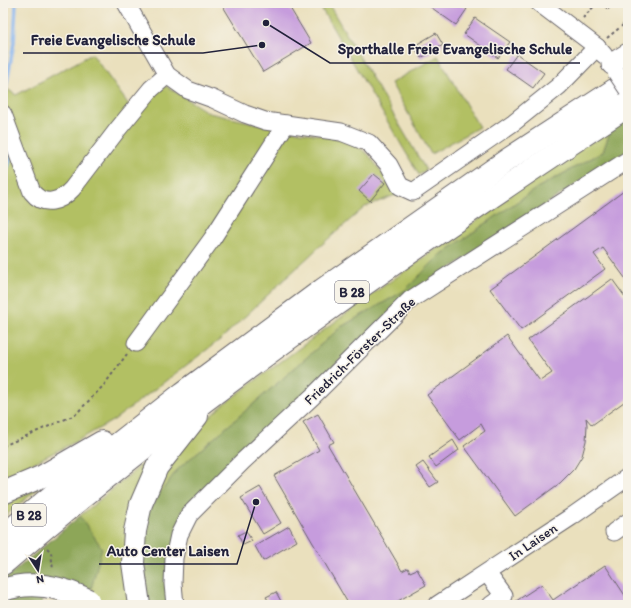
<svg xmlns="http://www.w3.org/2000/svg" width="631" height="608" viewBox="0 0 631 608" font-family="Itim,sans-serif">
<rect width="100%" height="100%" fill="#f7f3e8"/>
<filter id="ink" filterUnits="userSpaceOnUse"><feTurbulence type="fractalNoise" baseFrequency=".025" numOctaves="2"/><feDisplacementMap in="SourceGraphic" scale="8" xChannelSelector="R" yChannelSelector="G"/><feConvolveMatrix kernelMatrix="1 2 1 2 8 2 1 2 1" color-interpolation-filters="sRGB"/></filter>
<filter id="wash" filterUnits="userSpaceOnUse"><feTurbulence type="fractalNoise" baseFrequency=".012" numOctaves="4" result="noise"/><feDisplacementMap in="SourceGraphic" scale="16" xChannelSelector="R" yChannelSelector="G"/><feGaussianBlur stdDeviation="0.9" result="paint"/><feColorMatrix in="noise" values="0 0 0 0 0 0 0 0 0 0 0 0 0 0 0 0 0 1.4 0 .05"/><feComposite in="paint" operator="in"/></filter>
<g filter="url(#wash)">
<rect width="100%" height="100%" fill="#eae0bd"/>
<g fill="#b2c063" stroke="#6a714f">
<polygon points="318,3 328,3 426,170 419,175"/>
<polygon points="92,54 129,105 166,86 209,113 272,127 348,140 368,154 398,194 365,207 319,247 221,339 114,420 75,442 3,478 3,86 16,95"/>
<polygon points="438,56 479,127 431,154 391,83"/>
<polygon points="611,129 603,152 537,188 439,256 404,291 341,327 280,381 177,470 145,514 180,443 225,403 378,290 490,211 524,184"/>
<polygon points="156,453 134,605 99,605 89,597 80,516"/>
<polygon points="40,487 3,518 3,505"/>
</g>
<g fill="#8da659" stroke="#58644a">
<polygon points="628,119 628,154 624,157 621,154 403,300 182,511 168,605 145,605 141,535 145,514 177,470 280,381 341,327 404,291 439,256 537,188 603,152 611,129"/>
<polygon points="80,516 102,548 89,597 4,580"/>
<polygon points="26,597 42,599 41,605 3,605 3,602"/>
</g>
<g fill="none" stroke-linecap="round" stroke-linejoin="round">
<g stroke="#85b4f0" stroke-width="3.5">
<polyline points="5,93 14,42 16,3"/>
<polyline points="3,182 10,160 4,140"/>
<polyline points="4,605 5,597"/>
</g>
</g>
<g id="blocks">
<g fill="#c69cdd">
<polygon points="221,3 287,3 311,43 263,72"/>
<polygon points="425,3 458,3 467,9 456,25"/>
<polygon points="601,3 614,3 608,10"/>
<polygon points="475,18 510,42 498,58 464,34"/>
<polygon points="436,33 443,45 421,58 414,46"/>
<polygon points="517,54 544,73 533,88 506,69"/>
<polygon points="374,174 385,183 370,201 359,191"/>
<polygon points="628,188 628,282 603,248 594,254 605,269 521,330 490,289"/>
<polygon points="612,279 628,301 628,399 592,425 586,418 587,425 586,441 582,456 574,469 560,483 515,516 464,446 485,431 481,424 460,440 427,395 507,336 540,381 552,373 528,340"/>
<polygon points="318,414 334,442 328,445 402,571 408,568 410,572 417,569 426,585 391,605 349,605 274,476 319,450 303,422"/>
<polygon points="453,440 459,450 436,467 429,457"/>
<polygon points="423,462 438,482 430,487 416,467"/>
<polygon points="260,487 281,523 263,534 241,498"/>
<polygon points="289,526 297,541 263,561 255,546"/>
<polygon points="246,531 252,541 243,545 238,535"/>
<polygon points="605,565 628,600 628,605 510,605 542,584 553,600"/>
<polygon points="276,592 283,605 271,605 266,597"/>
</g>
</g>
</g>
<g filter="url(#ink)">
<use href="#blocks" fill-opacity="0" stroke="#686468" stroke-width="1"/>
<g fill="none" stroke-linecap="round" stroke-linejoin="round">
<g stroke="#686468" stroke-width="19">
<g id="minor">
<polyline points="126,3 167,75 188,90 213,99 245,114 265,121 341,132 369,143 389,165 400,186 413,192 514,122 559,86 597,47"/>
<polyline points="539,3 597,47 604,55"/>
<path d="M3,114L32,192C44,207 60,202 72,189L118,129L151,89L167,75"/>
<polyline points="136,343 212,239 286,124"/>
<polyline points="614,532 628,522"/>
<polyline points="487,573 504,596 491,605"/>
<polyline points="175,605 173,584 174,558 179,535 189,515 243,461 312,397 410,300 628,160"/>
<polyline points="437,605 571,517 628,477"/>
</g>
</g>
<g stroke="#686468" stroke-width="23">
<polyline id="major" points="612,64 628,54"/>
</g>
<g stroke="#686468" stroke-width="24">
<g id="highway">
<polyline points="3,493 43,476 102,442"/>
<polyline points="3,536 54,494 183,393 322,290 507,160 628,81"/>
<path d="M3,564C199,394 412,248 628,106"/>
<polyline points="139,605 133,563 135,531 141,504 157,467 197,416"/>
</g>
</g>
<g stroke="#686468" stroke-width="2" stroke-dasharray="3 3" stroke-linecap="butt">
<polyline points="583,18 597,3"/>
<polyline points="607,38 628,21"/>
<polyline points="3,446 75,415 104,385 127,354"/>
<polyline points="47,548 51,552 53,570"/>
</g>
<use href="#minor" stroke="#fff" stroke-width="17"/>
<use href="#major" stroke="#fff" stroke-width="21"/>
<use href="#highway" stroke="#fff" stroke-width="22"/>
<g stroke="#686468" stroke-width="19" stroke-linecap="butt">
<polyline id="minor-bridge" points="616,72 628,90"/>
</g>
<g stroke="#686468" stroke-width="24" stroke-linecap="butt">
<path id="highway-bridge" d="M3,590C32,580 62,587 88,600"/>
</g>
<use href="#minor-bridge" stroke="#fff" stroke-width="17"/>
<use href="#highway-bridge" stroke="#fff" stroke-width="22"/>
</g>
</g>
<g text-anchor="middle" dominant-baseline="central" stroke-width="3" stroke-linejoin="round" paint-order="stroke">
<g fill="#f7f3e8" stroke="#62616f" stroke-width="1">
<rect x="335" y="281" width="34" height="22" rx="3"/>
<rect x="12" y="504" width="34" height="22" rx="3"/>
</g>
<g font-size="13" font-weight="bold" fill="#22223b">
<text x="352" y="292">B 28</text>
<text x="29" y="515">B 28</text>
</g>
<g font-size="14" fill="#22223b" stroke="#f7f3e8">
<text transform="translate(360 351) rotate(-44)">Friedrich-Förster-Straße</text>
<text transform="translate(533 542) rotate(-34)">In Laisen</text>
</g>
</g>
<path fill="none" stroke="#22223b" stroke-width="1.5" d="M262 45L203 53H23M266 23L330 63H580M256 502L237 564H99"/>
<g fill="#22223b" stroke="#f7f3e8" stroke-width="1.5">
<circle cx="262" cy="45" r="4"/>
<circle cx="266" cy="23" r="4"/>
<circle cx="256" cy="502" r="4"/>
</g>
<g font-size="15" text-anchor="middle" font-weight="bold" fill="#22223b" stroke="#f7f3e8" stroke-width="3" stroke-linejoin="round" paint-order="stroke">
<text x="113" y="45">Freie Evangelische Schule</text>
<text x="455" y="54">Sporthalle Freie Evangelische Schule</text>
<text x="168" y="556">Auto Center Laisen</text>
</g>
<rect width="631" height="608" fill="none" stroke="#f7f3e8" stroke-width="16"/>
<g transform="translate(38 570) rotate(168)" stroke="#f7f3e8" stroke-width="3" paint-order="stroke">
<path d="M0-3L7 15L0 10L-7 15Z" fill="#22223b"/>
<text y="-6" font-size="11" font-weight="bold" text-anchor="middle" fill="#22223b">N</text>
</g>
</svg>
